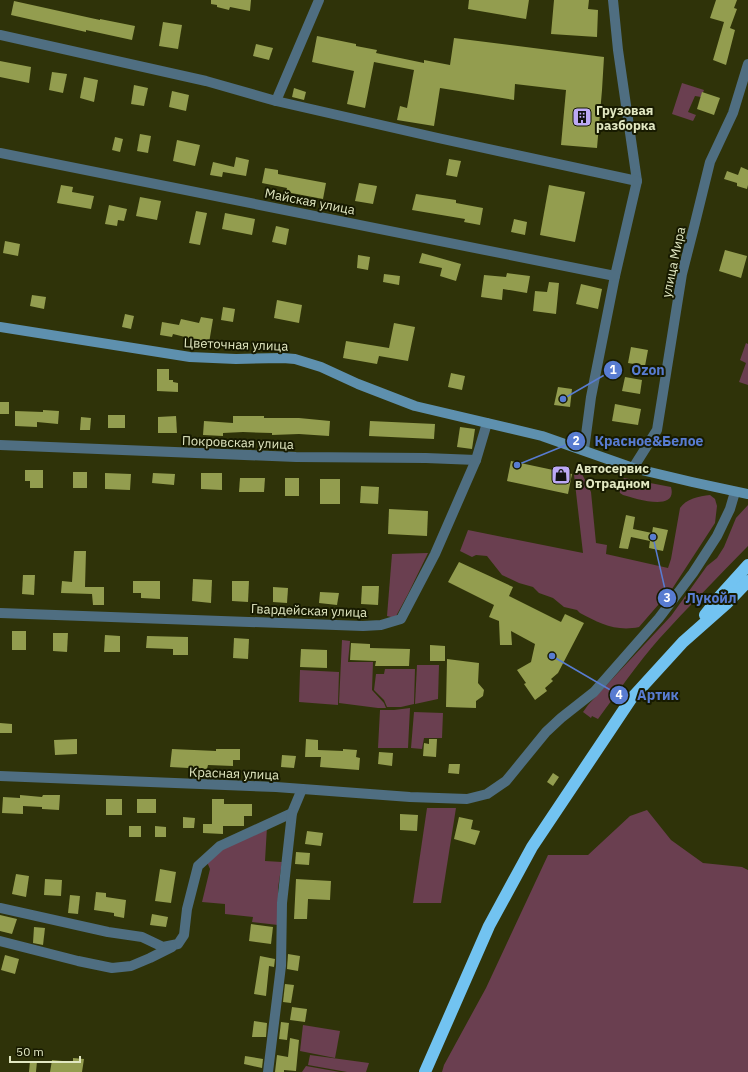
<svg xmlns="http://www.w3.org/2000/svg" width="748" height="1072" viewBox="0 0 748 1072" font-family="'IBM Plex Sans',sans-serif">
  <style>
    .green { fill: #6a3f50 }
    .building { fill: #939d4f }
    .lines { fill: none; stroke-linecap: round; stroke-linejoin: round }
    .street { stroke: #4f6e81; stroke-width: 10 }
    .secondary { stroke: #5e90ae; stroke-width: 10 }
    .highway { stroke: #72c3f1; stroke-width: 12 }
    .labels { text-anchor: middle; stroke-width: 4; stroke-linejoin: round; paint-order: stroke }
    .poi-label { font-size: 13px; font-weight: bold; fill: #e2e8c2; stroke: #171a00; text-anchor: start }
    .street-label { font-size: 13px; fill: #e2e8c2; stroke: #171a00 }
    .leader { fill: none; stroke: #587cd1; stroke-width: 1.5 }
    .callout-dot { fill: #587cd1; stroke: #171a00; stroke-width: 1.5 }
    .mark-label { font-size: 12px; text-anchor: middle; font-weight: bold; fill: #fff }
    .callout-label { font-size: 14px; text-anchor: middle; font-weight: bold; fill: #587cd1; stroke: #171a00; stroke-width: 4; stroke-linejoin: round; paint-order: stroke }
  </style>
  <rect width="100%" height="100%" fill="#2f3309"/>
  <!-- green -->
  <g class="green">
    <path d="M 682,83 L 704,90 L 701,97 L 695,96 L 688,112 L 696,115 L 693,121 L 672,114 Z"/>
    <path d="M 746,343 L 748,344 L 748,385 L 739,382 L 746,363 L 740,360 Z"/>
    <path d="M 578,466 L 591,492 L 596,543 L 607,545 L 606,554 L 668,568 L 671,559 L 680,508 C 686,499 699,496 710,495 L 715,499 L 717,506 L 715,523 L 672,589 L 639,627 C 616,632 599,623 580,613 L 577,610 L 564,607 L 553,598 L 539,593 L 533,587 L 519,583 L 502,575 L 487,556 L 476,555 L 472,557 L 460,551 L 468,530 L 583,553 L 574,475 L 575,467 Z"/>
    <path d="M 624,478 L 671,487 C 678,513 634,498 623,495 L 620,493 L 618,486 Z"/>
    <path d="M 748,505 L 748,546 C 718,577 688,607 659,639 C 637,664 618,692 598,719 L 592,716 L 591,718 L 583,712 L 588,705 L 671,616 L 707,566 L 717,558 L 724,547 L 736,518 Z"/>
    <path d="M 428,553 L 408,594 L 395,618 L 387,616 L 392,554 Z"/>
    <path d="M 342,640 L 350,641 L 348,662 L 373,662 L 372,690 L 384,703 L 386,708 L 378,708 L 339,703 Z"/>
    <path d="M 417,665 L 439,665 L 438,699 L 415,704 Z"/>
    <path d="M 385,669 L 415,669 L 414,704 L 401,707 L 387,707 L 384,700 L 374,690 L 376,674 L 384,674 Z"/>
    <path d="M 300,670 L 339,672 L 338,705 L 299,702 Z"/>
    <path d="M 410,708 L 408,748 L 378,748 L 380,710 L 394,710 Z"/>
    <path d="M 414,712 L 443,713 L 442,738 L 424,738 L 422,749 L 411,748 Z"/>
    <path d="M 427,808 L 456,808 L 441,903 L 413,903 Z"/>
    <path d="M 647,810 L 671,840 L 703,863 L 742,867 L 748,870 L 748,1072 L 442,1072 L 444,1065 L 486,988 L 548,855 L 588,855 L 630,816 Z"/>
    <path d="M 267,827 L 265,861 L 282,862 L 278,888 L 278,925 L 252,922 L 253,917 L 225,914 L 225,904 L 202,902 L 210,869 L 207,862 L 224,848 Z"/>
    <path d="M 303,1025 L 340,1031 L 335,1058 L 300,1051 Z"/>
    <path d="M 310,1055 L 369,1063 L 366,1072 L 347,1072 L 308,1065 Z"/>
    <path d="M 306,1066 L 340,1072 L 302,1072 Z"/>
  </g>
  <!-- building -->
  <g class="building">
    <path d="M 211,0 L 251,0 L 250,11 L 230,7 L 229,10 L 217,7 L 217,5 L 211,4 Z"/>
    <path d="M 469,0 L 529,0 L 526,19 L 468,9 Z"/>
    <path d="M 554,0 L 589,0 L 588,9 L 598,10 L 597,37 L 551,34 Z"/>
    <path d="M 716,0 L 737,0 L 734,8 L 737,9 L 730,28 L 735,30 L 726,65 L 713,60 L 724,22 L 710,18 Z"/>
    <path d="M 14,1 L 100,20 L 100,19 L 135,26 L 132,40 L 86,30 L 86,32 L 11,15 Z"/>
    <path d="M 163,22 L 182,25 L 178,49 L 159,46 Z"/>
    <path d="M 317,36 L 356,44 L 356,46 L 377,50 L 376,53 L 424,63 L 424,60 L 450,65 L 454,38 L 604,57 L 602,90 L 597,148 L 561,145 L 566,90 L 515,84 L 514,100 L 440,88 L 434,126 L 397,120 L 400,106 L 407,108 L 414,70 L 374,62 L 365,108 L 347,104 L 354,71 L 312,62 Z"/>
    <path d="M 256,44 L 273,48 L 269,60 L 253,56 Z"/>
    <path d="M 0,61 L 31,67 L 29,83 L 0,77 Z"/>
    <path d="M 52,72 L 67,74 L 63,93 L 49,90 Z"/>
    <path d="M 84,77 L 98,80 L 94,102 L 80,98 Z"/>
    <path d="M 134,85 L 148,88 L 144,106 L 131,104 Z"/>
    <path d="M 294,88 L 306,92 L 304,100 L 292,97 Z"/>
    <path d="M 172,91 L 189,95 L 186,111 L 169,107 Z"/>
    <path d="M 702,92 L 720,98 L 714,115 L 697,109 Z"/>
    <path d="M 140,134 L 151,136 L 148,153 L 137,151 Z"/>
    <path d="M 115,137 L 123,139 L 120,152 L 112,150 Z"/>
    <path d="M 177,140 L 200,145 L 195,166 L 173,161 Z"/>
    <path d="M 236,157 L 249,160 L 246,176 L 223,172 L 222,177 L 210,175 L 213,162 L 234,167 Z"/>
    <path d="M 449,159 L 461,161 L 457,177 L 446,175 Z"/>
    <path d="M 741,167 L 748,170 L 748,185 L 747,189 L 737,186 L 737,183 L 724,179 L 727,171 L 738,175 Z"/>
    <path d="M 265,168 L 278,170 L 278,174 L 326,183 L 323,199 L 286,192 L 287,188 L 262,183 Z"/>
    <path d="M 359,183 L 377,186 L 373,204 L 355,201 Z"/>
    <path d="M 61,185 L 73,187 L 72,192 L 94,196 L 91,209 L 57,203 Z"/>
    <path d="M 549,185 L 585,192 L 575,242 L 540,235 Z"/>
    <path d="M 416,194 L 456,200 L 456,203 L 483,208 L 480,225 L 464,222 L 465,219 L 412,210 Z"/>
    <path d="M 140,197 L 161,201 L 157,220 L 136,216 Z"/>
    <path d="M 109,205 L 127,209 L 124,221 L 118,220 L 117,226 L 105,224 Z"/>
    <path d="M 196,211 L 207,213 L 200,245 L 189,243 Z"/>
    <path d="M 225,213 L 255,219 L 252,235 L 222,229 Z"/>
    <path d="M 514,219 L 527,222 L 525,235 L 511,232 Z"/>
    <path d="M 276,226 L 289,229 L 286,245 L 272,242 Z"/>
    <path d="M 5,241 L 20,244 L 18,256 L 3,253 Z"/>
    <path d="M 725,250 L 747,256 L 741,278 L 719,271 Z"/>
    <path d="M 422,253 L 461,264 L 456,281 L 440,276 L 442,268 L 419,263 Z"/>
    <path d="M 358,255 L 370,257 L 368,270 L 357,268 Z"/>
    <path d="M 507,273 L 530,276 L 527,293 L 503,289 L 502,300 L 481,297 L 484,275 L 506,277 Z"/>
    <path d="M 384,274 L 400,276 L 399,285 L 383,282 Z"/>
    <path d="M 549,282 L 559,283 L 556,314 L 533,311 L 535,291 L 547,292 Z"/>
    <path d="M 581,284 L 602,289 L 598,309 L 576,304 Z"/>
    <path d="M 32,295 L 46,297 L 44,309 L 30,306 Z"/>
    <path d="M 277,300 L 302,305 L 299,323 L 274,318 Z"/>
    <path d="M 223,307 L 235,309 L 233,322 L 221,320 Z"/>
    <path d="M 125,314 L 134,316 L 131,329 L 122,327 Z"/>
    <path d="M 201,317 L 213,319 L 209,343 L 173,334 L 172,337 L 160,335 L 162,322 L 179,325 L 181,319 L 199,323 Z"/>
    <path d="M 394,323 L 415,327 L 408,361 L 379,356 L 377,364 L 343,358 L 346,341 L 389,348 Z"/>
    <path d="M 631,347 L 648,350 L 645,366 L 628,363 Z"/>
    <path d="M 157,369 L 169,369 L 169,380 L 173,380 L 173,382 L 178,383 L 178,392 L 157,391 Z"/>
    <path d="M 451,373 L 465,376 L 462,390 L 448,387 Z"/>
    <path d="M 625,377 L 642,380 L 640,394 L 622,391 Z"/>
    <path d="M 558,387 L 572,389 L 570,407 L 554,405 Z"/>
    <rect x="0" y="402" width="9" height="12"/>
    <path d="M 615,404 L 641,409 L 638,425 L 612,421 Z"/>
    <path d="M 43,410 L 59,411 L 58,424 L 37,422 L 37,427 L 15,426 L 15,411 L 43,412 Z"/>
    <rect x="108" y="415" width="17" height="13"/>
    <path d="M 176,416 L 177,433 L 158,433 L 158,417 Z"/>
    <path d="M 233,416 L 264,416 L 264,418 L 299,418 L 330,421 L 329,436 L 299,434 L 272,435 L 272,433 L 243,432 L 223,433 L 223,436 L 203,435 L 204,421 L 233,423 Z"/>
    <path d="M 81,417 L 91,418 L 90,430 L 80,430 Z"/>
    <path d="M 370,421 L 435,424 L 434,439 L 369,436 Z"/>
    <path d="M 460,427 L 475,429 L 472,449 L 457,447 Z"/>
    <path d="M 511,461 L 572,474 L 568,494 L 507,481 Z"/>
    <path d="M 25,470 L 43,470 L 43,488 L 30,488 L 30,481 L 25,481 Z"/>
    <rect x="73" y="472" width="14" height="16"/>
    <path d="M 105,473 L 131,474 L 130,490 L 105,489 Z"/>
    <path d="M 153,473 L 175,474 L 174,485 L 152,483 Z"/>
    <path d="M 201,473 L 222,473 L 222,490 L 201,489 Z"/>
    <path d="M 240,478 L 265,478 L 264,492 L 239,492 Z"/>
    <rect x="285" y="478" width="14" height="18"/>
    <rect x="320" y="479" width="20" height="25"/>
    <path d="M 361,486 L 379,487 L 378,504 L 360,503 Z"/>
    <path d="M 389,509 L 428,511 L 427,536 L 388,534 Z"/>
    <path d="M 626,515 L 635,517 L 633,529 L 652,533 L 653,527 L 668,530 L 663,551 L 649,548 L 650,541 L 631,537 L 628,549 L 619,548 Z"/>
    <path d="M 74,551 L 86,551 L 85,587 L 104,587 L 104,605 L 93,605 L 92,594 L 61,593 L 62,581 L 72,582 Z"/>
    <path d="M 459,562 L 513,587 L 509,596 L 561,622 L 565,614 L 584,623 L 558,673 L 551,679 L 553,681 L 545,688 L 547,691 L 535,700 L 524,684 L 526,683 L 517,670 L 531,662 L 535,644 L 511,631 L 512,645 L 500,645 L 499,621 L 489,617 L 494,605 L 448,582 Z"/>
    <path d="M 23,575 L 35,575 L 34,595 L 22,594 Z"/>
    <path d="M 193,579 L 212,580 L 211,603 L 192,601 Z"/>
    <path d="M 133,581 L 160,581 L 160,599 L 141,598 L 141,593 L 133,593 Z"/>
    <path d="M 232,581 L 249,581 L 248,602 L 232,601 Z"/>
    <path d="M 362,586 L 379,586 L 378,605 L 361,604 Z"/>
    <path d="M 273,587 L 288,588 L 287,603 L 273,602 Z"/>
    <path d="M 320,592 L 339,593 L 337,605 L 319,603 Z"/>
    <rect x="12" y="631" width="14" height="19"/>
    <path d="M 53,633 L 68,633 L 67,652 L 53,651 Z"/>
    <path d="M 105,635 L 120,636 L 120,652 L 104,652 Z"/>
    <path d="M 147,636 L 188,637 L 188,655 L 173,655 L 173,649 L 146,648 Z"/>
    <path d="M 234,638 L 249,639 L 248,659 L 233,658 Z"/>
    <path d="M 351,643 L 370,644 L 370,648 L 410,649 L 409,666 L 375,666 L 376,661 L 350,660 Z"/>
    <path d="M 430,645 L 445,646 L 445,661 L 430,661 Z"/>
    <path d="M 301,649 L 327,650 L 327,668 L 300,667 Z"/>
    <path d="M 447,659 L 479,663 L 478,683 L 484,690 L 483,696 L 476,701 L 476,708 L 446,707 Z"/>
    <path d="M 0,723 L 12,724 L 12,733 L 0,733 Z"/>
    <path d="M 77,739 L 77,754 L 55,755 L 54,740 Z"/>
    <path d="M 306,739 L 318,740 L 318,750 L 343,751 L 343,749 L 357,750 L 356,757 L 360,758 L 359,770 L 320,767 L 321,757 L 305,757 Z"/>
    <path d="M 429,739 L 437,739 L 436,757 L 423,756 L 424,743 L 429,744 Z"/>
    <path d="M 172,749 L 216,751 L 216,749 L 240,749 L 240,760 L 233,760 L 233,766 L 208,765 L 207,769 L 170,767 Z"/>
    <path d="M 379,752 L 393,753 L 392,766 L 378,764 Z"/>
    <path d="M 282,755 L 296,756 L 294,768 L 281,767 Z"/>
    <path d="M 449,764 L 460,764 L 459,774 L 448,773 Z"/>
    <path d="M 553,773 L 559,777 L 553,786 L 547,782 Z"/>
    <path d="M 20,795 L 42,797 L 43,795 L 60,795 L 59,810 L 42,809 L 42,807 L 23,806 L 23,814 L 2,813 L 3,797 L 20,798 Z"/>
    <rect x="106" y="799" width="16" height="16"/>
    <rect x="137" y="799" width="19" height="14"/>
    <path d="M 212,799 L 224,799 L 224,804 L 252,804 L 252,816 L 244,816 L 244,826 L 223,826 L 223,834 L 203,833 L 203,824 L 212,824 Z"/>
    <path d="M 400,814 L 418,815 L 417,831 L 400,830 Z"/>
    <path d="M 183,817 L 195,818 L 194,828 L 183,828 Z"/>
    <path d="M 459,817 L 473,820 L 471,829 L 480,831 L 475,845 L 454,839 Z"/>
    <rect x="129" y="826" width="12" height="11"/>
    <path d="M 155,826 L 166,827 L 166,837 L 155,837 Z"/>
    <path d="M 307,831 L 323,833 L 321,846 L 305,844 Z"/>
    <path d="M 296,852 L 310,853 L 309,865 L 295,864 Z"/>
    <path d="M 160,869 L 176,872 L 171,903 L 155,901 Z"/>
    <path d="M 16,874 L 29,876 L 26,897 L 12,894 Z"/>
    <path d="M 45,879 L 62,880 L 61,896 L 44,895 Z"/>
    <path d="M 296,879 L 331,881 L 330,900 L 308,899 L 307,919 L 294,919 Z"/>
    <path d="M 96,892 L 106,893 L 106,897 L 126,900 L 124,918 L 114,916 L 114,913 L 94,910 Z"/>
    <path d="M 70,895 L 80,896 L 78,914 L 68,913 Z"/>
    <path d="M 152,914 L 168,917 L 166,927 L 150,925 Z"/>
    <path d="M 0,915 L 17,919 L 12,934 L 0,931 Z"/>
    <path d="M 251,924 L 273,927 L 271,944 L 249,941 Z"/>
    <path d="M 34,927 L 45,928 L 43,945 L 33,943 Z"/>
    <path d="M 288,954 L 300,956 L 298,971 L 287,969 Z"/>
    <path d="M 5,955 L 19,959 L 15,974 L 1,970 Z"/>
    <path d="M 260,956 L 275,959 L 274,967 L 269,966 L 266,996 L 254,994 Z"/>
    <path d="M 285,984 L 294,985 L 291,1003 L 283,1002 Z"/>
    <path d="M 292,1007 L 307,1009 L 305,1022 L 290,1020 Z"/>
    <path d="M 254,1021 L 267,1023 L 266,1037 L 252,1037 Z"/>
    <path d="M 281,1022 L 289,1023 L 287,1040 L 279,1039 Z"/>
    <path d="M 290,1038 L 299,1040 L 296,1071 L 284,1070 L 284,1072 L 275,1072 L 277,1055 L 288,1057 Z"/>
    <path d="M 245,1056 L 263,1059 L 262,1068 L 244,1064 Z"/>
    <path d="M 73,1058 L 84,1059 L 82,1072 L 50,1072 L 52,1060 L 73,1062 Z"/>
    <path d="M 30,1061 L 37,1061 L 36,1072 L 29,1072 Z"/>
  </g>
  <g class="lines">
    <!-- street -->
    <g class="street">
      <path d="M 613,0 L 618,50 L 637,181"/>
      <path d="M 0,35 L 206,81 L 276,101 L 438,138 L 637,181 L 615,276 L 591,397 L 584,450"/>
      <path d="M 276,101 L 319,0"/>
      <path d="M 0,153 L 615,276"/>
      <path d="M 0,445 L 296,457 L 426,458 L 476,460"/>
      <path d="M 633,468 L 657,430 L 682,274 L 695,223 L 710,162 L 733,113 L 748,64"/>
      <path d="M 0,613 L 363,626 L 381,625 L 401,619 L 435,554 L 476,460 L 487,423"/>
      <path d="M 0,776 L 276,787 L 410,797 L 467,799 L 487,794 L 506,781 L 546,732 L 561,718 L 594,692 L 659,618 L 693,573 L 717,536 L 730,509 L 735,492"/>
      <path d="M 0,908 L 108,932 L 142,937 L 163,947 L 178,944 L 184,935 L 187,909 L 198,866 L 220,846 L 292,813 L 302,789"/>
      <path d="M 0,941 L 78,961 L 112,968 L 131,966 L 150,958 L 172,947"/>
      <path d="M 268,1072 L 281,966 L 282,903 L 292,813"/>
    </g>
    <!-- secondary -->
    <path class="secondary" d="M 0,327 L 190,357 L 236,359 L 283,358 L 295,359 L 321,367 L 358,384 L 415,406 L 542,436 L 633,468 L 692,482 L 748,494"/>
    <!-- highway -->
    <g class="highway">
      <path d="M 705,615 L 720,596 L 748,565"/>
      <path d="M 425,1072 L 489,926 L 532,847 L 631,699 L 683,642 L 726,604 L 748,581"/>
    </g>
  </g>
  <!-- icons -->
  <defs>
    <symbol id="building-square" viewBox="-11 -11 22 22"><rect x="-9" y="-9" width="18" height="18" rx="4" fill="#bca9f5" stroke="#171a00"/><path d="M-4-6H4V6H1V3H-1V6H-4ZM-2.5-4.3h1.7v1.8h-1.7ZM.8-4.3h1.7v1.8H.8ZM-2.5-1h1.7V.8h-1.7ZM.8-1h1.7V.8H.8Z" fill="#111"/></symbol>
    <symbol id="shop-square" viewBox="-11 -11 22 22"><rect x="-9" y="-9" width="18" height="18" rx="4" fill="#bca9f5" stroke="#171a00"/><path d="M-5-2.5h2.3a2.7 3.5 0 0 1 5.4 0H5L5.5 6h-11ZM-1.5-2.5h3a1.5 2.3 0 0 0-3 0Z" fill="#111"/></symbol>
  </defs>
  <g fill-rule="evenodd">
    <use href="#building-square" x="571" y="106" width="22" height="22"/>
    <use href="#shop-square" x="550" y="464" width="22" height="22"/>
  </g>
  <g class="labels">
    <!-- poi labels -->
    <g class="poi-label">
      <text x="596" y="115">Грузовая<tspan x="596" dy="15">разборка</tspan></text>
      <text x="575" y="473">Автосервис<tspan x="575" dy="15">в Отрадном</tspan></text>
    </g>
    <!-- street labels -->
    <g class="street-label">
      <text transform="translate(310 201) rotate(11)" y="5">Майская улица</text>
      <text transform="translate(673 262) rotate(-78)" y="5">улица Мира</text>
      <text transform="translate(236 344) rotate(2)" y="5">Цветочная улица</text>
      <text transform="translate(238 442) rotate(2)" y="5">Покровская улица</text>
      <text transform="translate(309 610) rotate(2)" y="5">Гвардейская улица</text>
      <text transform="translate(234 773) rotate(2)" y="5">Красная улица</text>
    </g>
  </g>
  <!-- callouts -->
  <path class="leader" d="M563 399L613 370M517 465L576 441M653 537L667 598M552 656L619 695"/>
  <g class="callout-dot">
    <circle cx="563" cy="399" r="4"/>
    <circle cx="517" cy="465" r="4"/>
    <circle cx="653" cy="537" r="4"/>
    <circle cx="552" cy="656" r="4"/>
    <circle cx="613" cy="370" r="10"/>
    <circle cx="576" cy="441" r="10"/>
    <circle cx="667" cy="598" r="10"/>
    <circle cx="619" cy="695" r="10"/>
  </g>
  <g class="mark-label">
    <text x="613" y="374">1</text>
    <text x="576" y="445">2</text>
    <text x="667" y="602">3</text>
    <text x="619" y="699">4</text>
  </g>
  <g class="callout-label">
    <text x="648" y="375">Ozon</text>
    <text x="649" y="446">Красное&amp;Белое</text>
    <text x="711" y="603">Лукойл</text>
    <text x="658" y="700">Артик</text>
  </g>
  <!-- scale -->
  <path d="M10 1056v6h70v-6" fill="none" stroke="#e2e8c2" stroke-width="2"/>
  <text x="16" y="1056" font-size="12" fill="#e2e8c2" stroke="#171a00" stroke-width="3" paint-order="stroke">50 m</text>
</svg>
